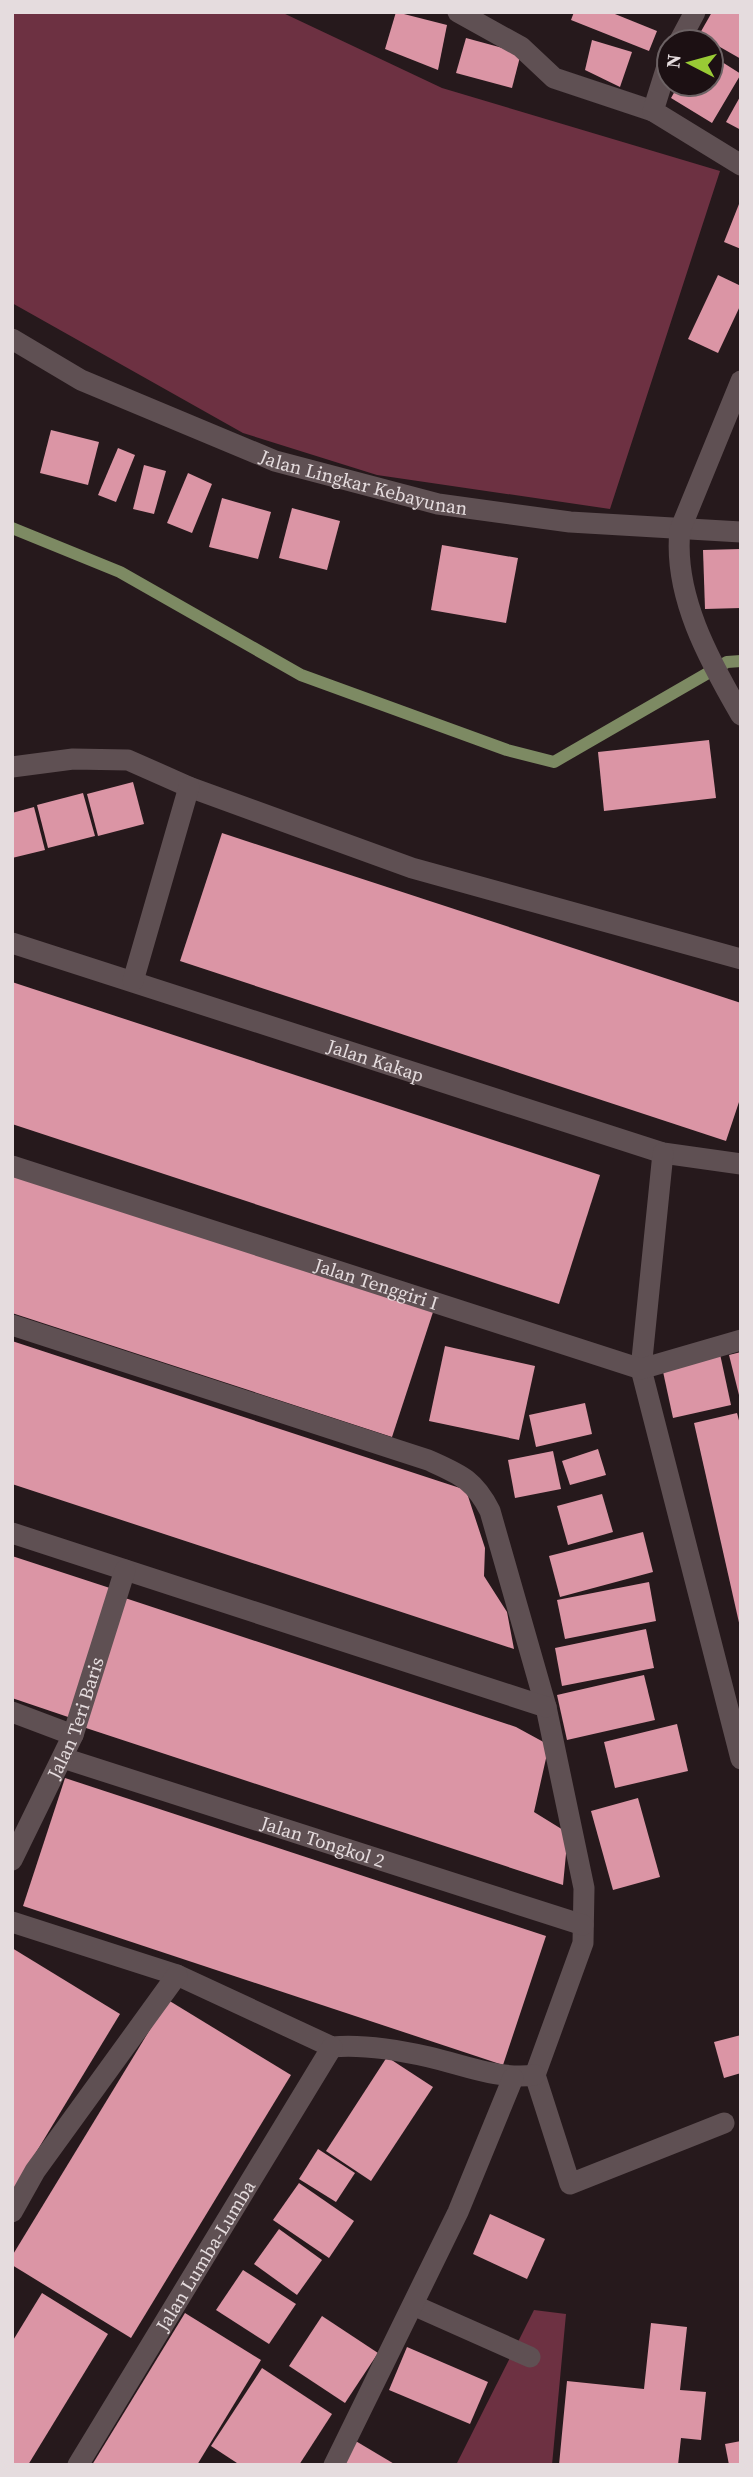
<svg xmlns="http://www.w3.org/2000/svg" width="753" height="2477" viewBox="0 0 753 2477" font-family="'Source Serif 4',serif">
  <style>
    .forest { fill: #6d3142 }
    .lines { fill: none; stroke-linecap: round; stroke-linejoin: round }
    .stream { stroke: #7d8a63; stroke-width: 12 }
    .building { fill: #db95a5 }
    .street { stroke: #5f5053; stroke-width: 21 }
    .labels { text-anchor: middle; stroke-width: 7; stroke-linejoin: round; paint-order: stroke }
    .street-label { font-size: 19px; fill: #e5dcde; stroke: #1c1013 }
  </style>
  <rect width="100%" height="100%" fill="#26191c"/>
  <!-- forest -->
  <g class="forest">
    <path d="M 12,12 L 281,12 L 442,88 L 720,171 L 610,509 L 377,475 L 243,433 L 12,303 Z"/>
    <path d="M 534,2310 L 566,2314 L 552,2465 L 456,2465 Z"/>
  </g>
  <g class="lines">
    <!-- stream -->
    <path class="stream" d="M 12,528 L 120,572 L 301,675 L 507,750 L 554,762 L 727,662 L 741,661"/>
  </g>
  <!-- building -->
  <g class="building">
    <path d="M 396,12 L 447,25 L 438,70 L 385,49 Z"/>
    <path d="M 574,12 L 610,12 L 657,31 L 649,51 L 571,20 Z"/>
    <path d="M 712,12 L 741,12 L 741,59 L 699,35 Z"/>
    <path d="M 466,38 L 521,53 L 512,88 L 456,73 Z"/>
    <path d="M 592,40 L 632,52 L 620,87 L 585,70 Z"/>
    <path d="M 711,55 L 741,74 L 712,123 L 671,98 L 679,84 L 711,84 Z"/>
    <path d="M 741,95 L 741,130 L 726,122 Z"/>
    <path d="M 741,199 L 741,249 L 724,242 Z"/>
    <path d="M 718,275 L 741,286 L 741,304 L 718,353 L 688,339 Z"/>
    <path d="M 51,430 L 99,442 L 88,485 L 40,473 Z"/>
    <path d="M 118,448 L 135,455 L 116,502 L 98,495 Z"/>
    <path d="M 144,465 L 166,471 L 154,514 L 133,509 Z"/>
    <path d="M 188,473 L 212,484 L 192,533 L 167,523 Z"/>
    <path d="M 222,498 L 271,512 L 258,559 L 209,547 Z"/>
    <path d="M 292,508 L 340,521 L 327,570 L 279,558 Z"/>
    <path d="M 442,545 L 518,558 L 506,623 L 431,610 Z"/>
    <path d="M 741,549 L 741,608 L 705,609 L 703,550 Z"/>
    <path d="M 709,740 L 716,798 L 604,811 L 598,752 Z"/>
    <path d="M 133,782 L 144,824 L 98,836 L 87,794 Z"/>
    <path d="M 83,793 L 95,836 L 48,848 L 37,805 Z"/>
    <path d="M 34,807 L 45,850 L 12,858 L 12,813 Z"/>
    <path d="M 222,833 L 741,1003 L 741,1096 L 726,1141 L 180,961 Z"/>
    <path d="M 12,982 L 600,1175 L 559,1304 L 12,1124 Z"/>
    <path d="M 12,1171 L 434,1309 L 392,1437 L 12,1313 Z"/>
    <path d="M 12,1341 L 466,1490 L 485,1548 L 484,1576 L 507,1612 L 514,1649 L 12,1484 Z"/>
    <path d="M 445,1346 L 535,1366 L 519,1440 L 429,1421 Z"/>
    <path d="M 741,1352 L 741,1399 L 740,1399 L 729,1355 Z"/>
    <path d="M 720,1354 L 731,1405 L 673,1418 L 662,1367 Z"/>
    <path d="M 585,1403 L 592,1434 L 536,1447 L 529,1415 Z"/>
    <path d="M 737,1413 L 741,1428 L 740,1627 L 694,1423 Z"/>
    <path d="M 598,1449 L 606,1475 L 570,1485 L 562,1461 Z"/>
    <path d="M 553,1451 L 561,1489 L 515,1498 L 508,1460 Z"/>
    <path d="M 602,1494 L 613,1532 L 568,1545 L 557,1506 Z"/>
    <path d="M 643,1532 L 653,1572 L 560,1597 L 549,1556 Z"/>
    <path d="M 12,1556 L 116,1590 L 74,1719 L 12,1698 Z"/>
    <path d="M 649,1582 L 656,1621 L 565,1639 L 557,1600 Z"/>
    <path d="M 125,1598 L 516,1727 L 549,1745 L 534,1812 L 568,1833 L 563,1885 L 83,1727 Z"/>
    <path d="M 646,1629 L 654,1668 L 562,1686 L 555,1648 Z"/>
    <path d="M 644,1675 L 655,1720 L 567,1740 L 557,1695 Z"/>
    <path d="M 677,1724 L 688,1771 L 615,1788 L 604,1742 Z"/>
    <path d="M 65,1778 L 546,1936 L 503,2065 L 23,1906 Z"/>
    <path d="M 638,1798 L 660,1877 L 613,1890 L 591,1811 Z"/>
    <path d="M 12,1948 L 120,2014 L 12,2192 Z"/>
    <path d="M 168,2000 L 291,2075 L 131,2338 L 12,2265 L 12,2256 Z"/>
    <path d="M 741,2035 L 741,2073 L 724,2078 L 714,2042 Z"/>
    <path d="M 387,2057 L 433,2087 L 371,2181 L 326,2151 Z"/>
    <path d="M 318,2149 L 355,2173 L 336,2202 L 299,2179 Z"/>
    <path d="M 299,2183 L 354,2221 L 329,2258 L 273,2220 Z"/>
    <path d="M 490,2214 L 545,2239 L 527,2279 L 473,2254 Z"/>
    <path d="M 279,2229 L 322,2260 L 297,2295 L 254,2264 Z"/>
    <path d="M 243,2270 L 296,2304 L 269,2344 L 216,2310 Z"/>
    <path d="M 42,2293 L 108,2334 L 28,2465 L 12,2465 L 12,2342 Z"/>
    <path d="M 185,2313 L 261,2360 L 197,2465 L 92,2465 Z"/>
    <path d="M 322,2316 L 378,2353 L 345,2403 L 289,2366 Z"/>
    <path d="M 651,2323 L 687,2327 L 680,2390 L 706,2392 L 701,2440 L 681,2438 L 678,2465 L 559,2465 L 567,2381 L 644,2389 Z"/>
    <path d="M 407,2347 L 488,2382 L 470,2424 L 389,2390 Z"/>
    <path d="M 262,2368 L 332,2414 L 299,2465 L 240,2465 L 211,2446 Z"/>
    <path d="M 354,2440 L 396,2465 L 339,2465 Z"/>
    <path d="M 741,2441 L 741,2465 L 729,2465 L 725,2444 Z"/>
  </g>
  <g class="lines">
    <!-- street -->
    <g class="street">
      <path d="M 458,12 L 521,47 L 554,78 L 653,111"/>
      <path d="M 679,42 L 695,12"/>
      <path d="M 669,60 L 653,111 L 741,165"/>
      <path id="s1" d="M 12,339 L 81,380 L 275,461 L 438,504 L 570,522 L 741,532"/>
      <path d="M 741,381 L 680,530 C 673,595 709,660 741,715"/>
      <path d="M 12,767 L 73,759 L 128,760 L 189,787 L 412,868 L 741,959"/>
      <path id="s2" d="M 12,943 L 663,1153 L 741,1164"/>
      <path d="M 133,981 L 189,787"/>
      <path d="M 663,1153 L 641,1369 L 741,1759"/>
      <path id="s3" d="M 12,1166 L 641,1369 L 741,1340"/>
      <path d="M 12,1325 L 428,1460 C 459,1474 474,1479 490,1511 L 546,1707 L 584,1888 L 583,1943 L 535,2075 L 570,2184 L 724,2123"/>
      <path d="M 12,1533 L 546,1707"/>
      <path d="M 12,1712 L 73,1735"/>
      <path id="s4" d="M 63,1758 L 583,1925"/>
      <path id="s5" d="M 12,1860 L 73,1735 L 125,1570"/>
      <path d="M 12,1922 L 177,1975 L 332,2047 C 364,2044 398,2050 429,2057 C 464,2065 498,2080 535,2075"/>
      <path d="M 12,2212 L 35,2171 L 177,1975"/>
      <path d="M 413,2305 L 530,2357"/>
      <path id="s6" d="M 78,2465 L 332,2047"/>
      <path d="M 334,2465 L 458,2212 L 513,2078"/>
    </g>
  </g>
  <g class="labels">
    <!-- street labels -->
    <g class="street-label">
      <text dy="7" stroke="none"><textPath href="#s1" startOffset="382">Jalan Lingkar Kebayunan</textPath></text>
      <text dy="7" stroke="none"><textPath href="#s2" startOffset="382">Jalan Kakap</textPath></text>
      <text dy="7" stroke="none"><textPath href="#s3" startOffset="383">Jalan Tenggiri I</textPath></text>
      <text dy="7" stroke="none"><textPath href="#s5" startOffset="156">Jalan Teri Baris</textPath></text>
      <text dy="7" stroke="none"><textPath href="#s4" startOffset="273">Jalan Tongkol 2</textPath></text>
      <text dy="7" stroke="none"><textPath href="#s6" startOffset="245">Jalan Lumba-Lumba</textPath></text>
    </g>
  </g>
  <!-- border -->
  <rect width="753" height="2477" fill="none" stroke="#e5dcde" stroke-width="28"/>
  <!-- north arrow -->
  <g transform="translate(690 63) rotate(276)"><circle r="33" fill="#1c1013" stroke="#6c6264" stroke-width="2"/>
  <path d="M0-5L12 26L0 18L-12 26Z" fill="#99cb35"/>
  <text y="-10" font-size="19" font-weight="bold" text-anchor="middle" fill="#e5dcde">N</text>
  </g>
</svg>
